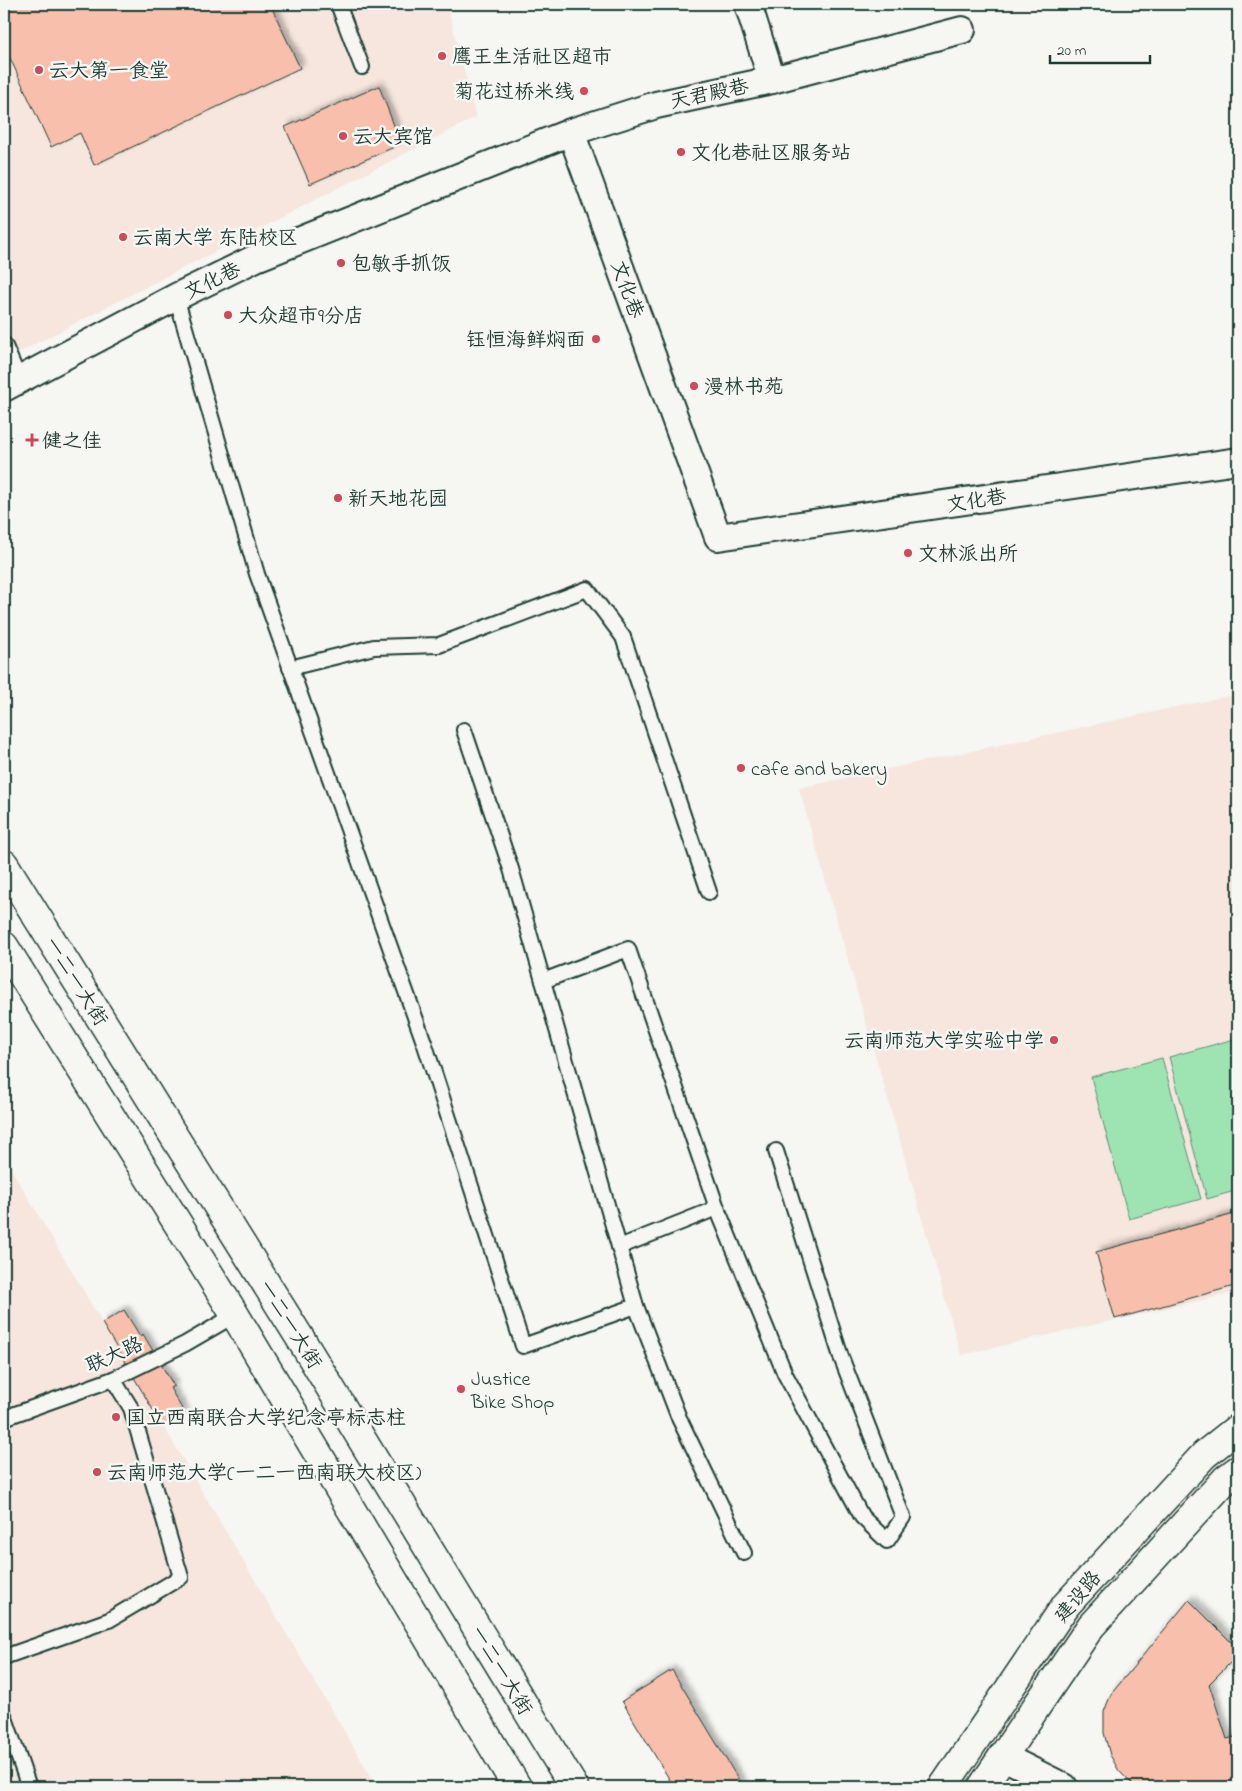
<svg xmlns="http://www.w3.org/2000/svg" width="1242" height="1791" viewBox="0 0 1242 1791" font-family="'Indie Flower','LXGW WenKai TC',sans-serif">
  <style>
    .built { fill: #f6e6dd }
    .green { fill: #9de4b2; stroke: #5e9073 }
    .building { fill: #f7bfac; stroke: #1f3d34; filter: url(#shadow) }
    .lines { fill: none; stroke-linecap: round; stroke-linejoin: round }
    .service-casing { stroke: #1f3d34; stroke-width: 18 }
    .minor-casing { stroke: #1f3d34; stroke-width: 30 }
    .tertiary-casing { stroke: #1f3d34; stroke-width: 31 }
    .primary-casing { stroke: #1f3d34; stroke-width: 31 }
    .service { stroke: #f6f6f2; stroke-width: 14 }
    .minor { stroke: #f6f6f2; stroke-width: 26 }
    .tertiary { stroke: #f6f6f2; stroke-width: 28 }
    .primary { stroke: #f6f6f2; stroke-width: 28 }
    .poi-dot { fill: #d1495b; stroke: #f6f6f2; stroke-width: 2 }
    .labels { text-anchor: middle; stroke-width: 5; stroke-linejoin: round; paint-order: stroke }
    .poi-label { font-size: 20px; fill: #1f3d34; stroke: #f6f6f2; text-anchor: start }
    .street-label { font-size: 20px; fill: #1f3d34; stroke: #f6f6f2 }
  </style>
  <defs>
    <filter id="shadow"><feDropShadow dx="4.5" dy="-4.5" stdDeviation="2.5" flood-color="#0004"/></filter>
  </defs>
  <rect width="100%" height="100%" fill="#f6f6f2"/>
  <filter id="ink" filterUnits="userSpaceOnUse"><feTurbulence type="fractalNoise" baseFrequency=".02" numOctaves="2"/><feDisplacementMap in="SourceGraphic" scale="10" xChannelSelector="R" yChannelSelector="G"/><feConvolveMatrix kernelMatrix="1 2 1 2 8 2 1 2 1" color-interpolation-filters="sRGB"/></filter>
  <g filter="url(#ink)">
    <!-- built -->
    <g class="built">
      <path d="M 4,4 L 447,4 L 476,117 L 4,360 Z"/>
      <path d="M 1238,694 L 1238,1292 L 961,1355 L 799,788 Z"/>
      <path d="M 4,1157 L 377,1787 L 4,1787 Z"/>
    </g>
    <!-- green -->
    <g class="green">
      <path d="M 1238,1038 L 1238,1190 L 1207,1199 L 1169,1057 Z"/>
      <path d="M 1162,1058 L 1201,1199 L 1129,1219 L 1091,1077 Z"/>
    </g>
    <!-- building -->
    <g class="building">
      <path d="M 9,4 L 270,4 L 300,68 L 94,165 L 80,133 L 51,147 L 4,45 L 4,7 Z"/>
      <path d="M 379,86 L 401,144 L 310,184 L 285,127 Z"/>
      <path d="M 1238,1213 L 1238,1285 L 1115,1319 L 1096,1252 Z"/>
      <path d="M 124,1310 L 140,1336 L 143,1334 L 174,1386 L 170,1388 L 185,1414 L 163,1427 L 102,1323 Z"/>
      <path d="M 1189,1600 L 1238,1649 L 1238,1655 L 1209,1684 L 1227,1739 L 1238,1736 L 1238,1786 L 1135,1787 L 1119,1771 L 1110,1755 L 1104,1733 L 1104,1712 L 1111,1694 Z"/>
      <path d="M 672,1670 L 743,1787 L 674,1787 L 622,1701 Z"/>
    </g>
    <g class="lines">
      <defs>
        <g id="service">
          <path d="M 338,4 L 362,67"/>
          <path d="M 176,297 L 257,574 L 425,1045 L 523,1346 L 636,1306"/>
          <path d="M 4,344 L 19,379"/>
          <path d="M 290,668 L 374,647 L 439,645 L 587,589 L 623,637 L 709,892"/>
          <path d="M 464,730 L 511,869 L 636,1306 L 679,1418 L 744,1553"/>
          <path d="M 543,981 L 628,949 L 717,1208 L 785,1374 L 862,1517 L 887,1541 L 903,1517 L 841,1357 L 776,1151"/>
          <path d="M 619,1247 L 717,1208"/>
          <path d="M 4,1418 L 113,1379 L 185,1344 L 235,1315"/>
          <path d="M 4,1657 L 109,1620 L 181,1577 L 131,1408 L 113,1379"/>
          <path d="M 4,1715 L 29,1787"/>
        </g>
        <g id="minor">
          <path d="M 748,4 L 772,80"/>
          <path d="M 571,132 L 656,105 L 772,80 L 962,30"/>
          <path d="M 4,388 L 176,297 L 256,258 L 571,132 L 718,537 L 1238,461"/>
          <path d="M 1002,1756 L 1064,1787"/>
        </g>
        <g id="tertiary">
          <path d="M 943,1787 L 1066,1605 L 1204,1455 L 1238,1428"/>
          <path d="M 982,1787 L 1091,1626 L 1226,1479 L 1238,1470"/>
        </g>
        <g id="primary">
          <path d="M 4,864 L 300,1338 L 574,1787"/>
          <path d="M 4,946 L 235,1315 L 517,1787"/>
        </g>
      </defs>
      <!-- service casing -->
      <use href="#service" class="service-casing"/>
      <!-- minor casing -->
      <use href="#minor" class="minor-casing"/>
      <!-- tertiary casing -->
      <use href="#tertiary" class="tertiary-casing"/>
      <!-- primary casing -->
      <use href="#primary" class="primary-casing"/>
      <!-- service -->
      <use href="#service" class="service"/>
      <!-- minor -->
      <use href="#minor" class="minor"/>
      <!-- tertiary -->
      <use href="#tertiary" class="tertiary"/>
      <!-- primary -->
      <use href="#primary" class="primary"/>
    </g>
  </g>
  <!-- markers -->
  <g class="poi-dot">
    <circle cx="442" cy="56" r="5"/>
    <circle cx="39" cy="70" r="5"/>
    <circle cx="584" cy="91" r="5"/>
    <circle cx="343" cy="136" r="5"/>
    <circle cx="681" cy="152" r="5"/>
    <circle cx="123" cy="237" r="5"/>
    <circle cx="341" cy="263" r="5"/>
    <circle cx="228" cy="315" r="5"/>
    <circle cx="596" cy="339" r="5"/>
    <circle cx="694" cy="386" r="5"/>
    <path d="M29.5 432.5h5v5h5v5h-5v5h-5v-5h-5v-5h5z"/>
    <circle cx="338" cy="498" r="5"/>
    <circle cx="908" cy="553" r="5"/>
    <circle cx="741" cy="768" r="5"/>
    <circle cx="1054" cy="1040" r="5"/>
    <circle cx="461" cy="1389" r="5"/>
    <circle cx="116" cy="1417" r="5"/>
    <circle cx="97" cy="1472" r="5"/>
  </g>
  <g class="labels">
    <!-- poi labels -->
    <g class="poi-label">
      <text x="452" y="63">鹰王生活社区超市</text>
      <text x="49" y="77">云大第一食堂</text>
      <text x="574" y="98" text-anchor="end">菊花过桥米线</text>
      <text x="353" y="143">云大宾馆</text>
      <text x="691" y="159">文化巷社区服务站</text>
      <text x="133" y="244">云南大学 东陆校区</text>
      <text x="351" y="270">包敏手抓饭</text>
      <text x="238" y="322">大众超市9分店</text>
      <text x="586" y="346" text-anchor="end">钰恒海鲜焖面</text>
      <text x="704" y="393">漫林书苑</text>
      <text x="42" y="447">健之佳</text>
      <text x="348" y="505">新天地花园</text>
      <text x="918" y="560">文林派出所</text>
      <text x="751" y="775">cafe and bakery</text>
      <text x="1044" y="1047" text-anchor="end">云南师范大学实验中学</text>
      <text x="471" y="1385">Justice<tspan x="471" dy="23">Bike Shop</tspan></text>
      <text x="126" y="1424">国立西南联合大学纪念亭标志柱</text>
      <text x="107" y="1479">云南师范大学(一二一西南联大校区)</text>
    </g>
    <!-- street labels -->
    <g class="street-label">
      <text transform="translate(709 93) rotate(-12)" y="7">天君殿巷</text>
      <text transform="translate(212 280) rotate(-26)" y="7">文化巷</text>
      <text transform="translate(628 289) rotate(70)" y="7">文化巷</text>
      <text transform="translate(976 500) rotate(-9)" y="7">文化巷</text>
      <text transform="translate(77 981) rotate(58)" y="7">一二一大街</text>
      <text transform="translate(291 1324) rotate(58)" y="7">一二一大街</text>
      <text transform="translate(114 1354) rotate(-24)" y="7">联大路</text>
      <text transform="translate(1077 1596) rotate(-50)" y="7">建设路</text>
      <text transform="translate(502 1670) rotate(59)" y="7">一二一大街</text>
    </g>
  </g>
  <!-- margin -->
  <rect width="1242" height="1791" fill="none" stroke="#f6f6f2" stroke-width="20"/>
  <rect x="10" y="10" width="1222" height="1771" fill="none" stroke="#1f3d34" stroke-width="2" filter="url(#ink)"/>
  <!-- scale -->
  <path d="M1050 55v8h100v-8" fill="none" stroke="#1f3d34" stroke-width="2.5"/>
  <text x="1057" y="55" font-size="15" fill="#1f3d34" stroke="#f6f6f2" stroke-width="4" paint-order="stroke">20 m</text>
</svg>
